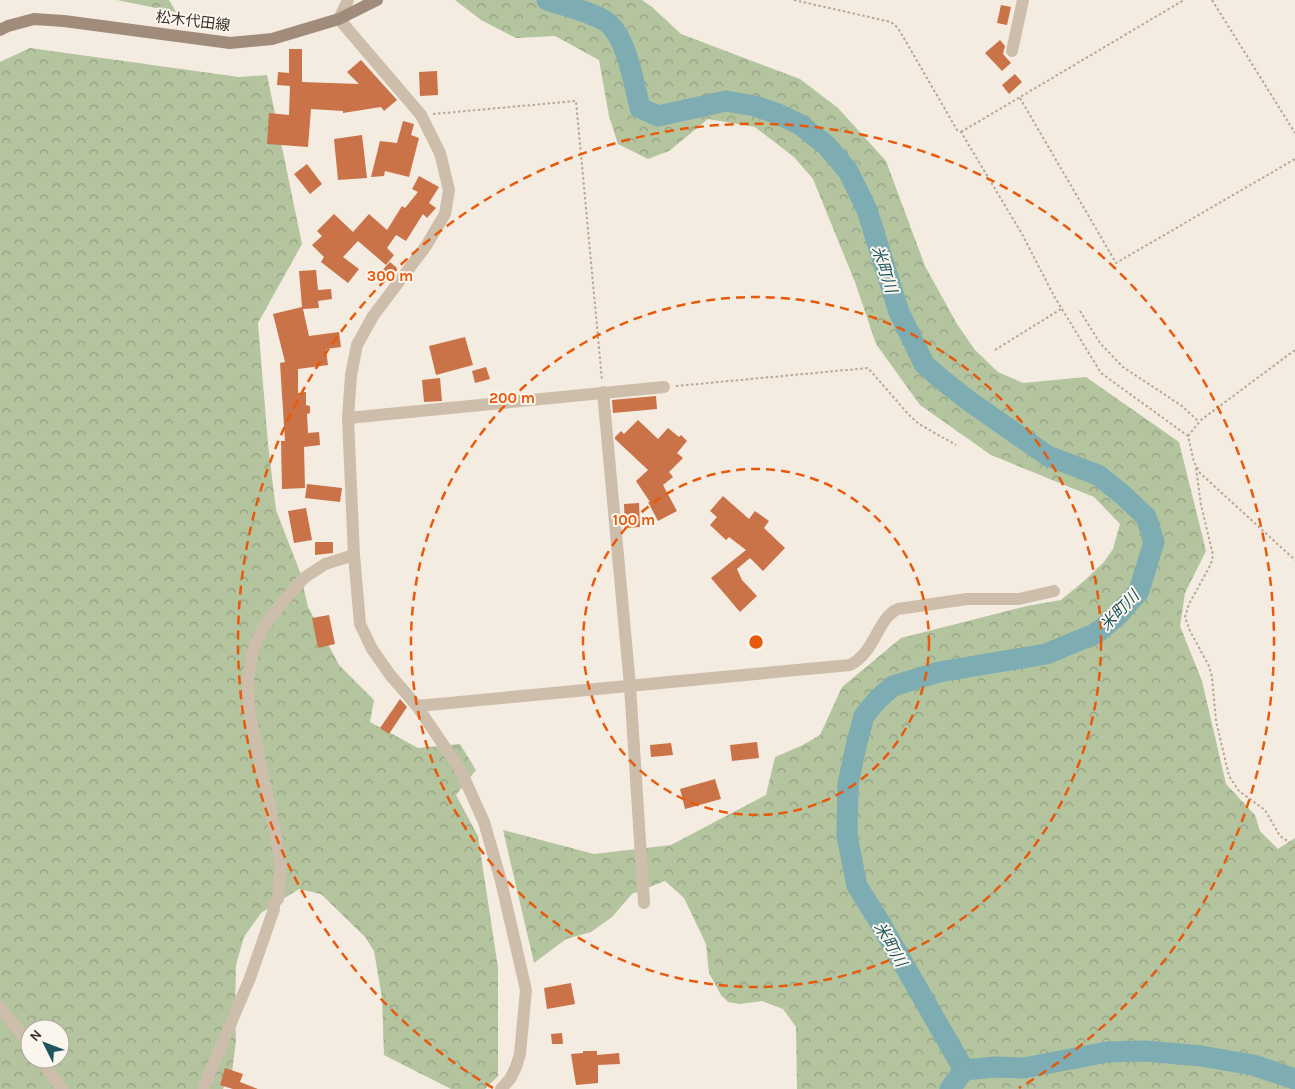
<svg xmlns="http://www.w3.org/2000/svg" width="1295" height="1089" viewBox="0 0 1295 1089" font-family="Karla,'Noto Sans JP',sans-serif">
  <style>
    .forest { fill: url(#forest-crowns); fill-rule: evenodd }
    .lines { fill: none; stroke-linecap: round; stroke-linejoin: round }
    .river { stroke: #7dacb2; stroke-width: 21 }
    .building { fill: #ca7248 }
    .path { stroke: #b9a795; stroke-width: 2; stroke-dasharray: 2.5 2.5; stroke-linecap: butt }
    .minor { stroke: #cdbdab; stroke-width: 12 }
    .tertiary { stroke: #cdbdab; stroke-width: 12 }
    .secondary { stroke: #a18c7c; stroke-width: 12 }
    .ring { fill: none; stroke: #e8590c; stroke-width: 2.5; stroke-dasharray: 9 6 }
    .labels { text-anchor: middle; stroke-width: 4; stroke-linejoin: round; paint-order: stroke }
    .street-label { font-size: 15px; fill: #3a312a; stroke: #fbf6ed }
    .water-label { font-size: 16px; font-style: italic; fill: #1e555e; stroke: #fbf6ed }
    .centre { fill: #e8590c; stroke: #fbf6ed; stroke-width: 2.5 }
    .ring-label { font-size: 15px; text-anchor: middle; font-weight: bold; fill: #e8590c; stroke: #fbf6ed; stroke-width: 4; stroke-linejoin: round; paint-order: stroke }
  </style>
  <defs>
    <pattern id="forest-crowns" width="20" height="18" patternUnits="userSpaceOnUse" patternTransform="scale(1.25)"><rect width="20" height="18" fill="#b4c49f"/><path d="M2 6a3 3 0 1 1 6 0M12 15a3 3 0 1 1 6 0" fill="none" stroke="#93a082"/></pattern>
  </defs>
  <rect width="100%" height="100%" fill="#f4ece0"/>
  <!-- forest -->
  <g class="forest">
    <path d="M 117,0 L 169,0 L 176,12 Z"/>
    <path d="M 455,0 L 642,0 L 652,7 L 681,34 L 800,79 L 838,108 L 886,161 L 925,266 L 957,324 L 975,350 L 998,372 L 1023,383 L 1086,377 L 1179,442 L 1206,551 L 1185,593 L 1180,626 L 1202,681 L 1226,784 L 1255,815 L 1260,831 L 1278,849 L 1295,838 L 1295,1089 L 797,1089 L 796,1027 L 783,1009 L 762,1001 L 740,1004 L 728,1002 L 721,995 L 709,973 L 706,944 L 684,898 L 665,881 L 632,894 L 612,917 L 591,932 L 566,939 L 534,963 L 503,830 L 594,854 L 671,845 L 766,795 L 775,757 L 801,746 L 820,735 L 842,687 L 901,638 L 1027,606 L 1061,600 L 1084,581 L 1104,562 L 1113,549 L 1120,524 L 1094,497 L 991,455 L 920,405 L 876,344 L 855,282 L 813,179 L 794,157 L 755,127 L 708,119 L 669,151 L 648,159 L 618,144 L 609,116 L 599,60 L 555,36 L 516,38 L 481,20 Z"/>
    <path d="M 30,48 L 239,77 L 267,75 L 302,244 L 258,323 L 268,444 L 276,510 L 300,572 L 308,607 L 339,665 L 374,700 L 370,722 L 418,748 L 460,744 L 476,770 L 456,795 L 478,836 L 498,968 L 498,1076 L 485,1089 L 451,1089 L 384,1055 L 382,998 L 374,951 L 365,937 L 321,894 L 299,889 L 261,913 L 244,937 L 236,965 L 235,1019 L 236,1040 L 232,1073 L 223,1089 L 0,1089 L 0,62 ZM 30,1029 L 60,1029 L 60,1059 L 30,1059 Z"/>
  </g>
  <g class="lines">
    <!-- river -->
    <g class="river">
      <path d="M 547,0 C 565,6 593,12 608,23 C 627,39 634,84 640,108 L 658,116 L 726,101 L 755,106 L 778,114 L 799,124 L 826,145 L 848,171 L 867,210 L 899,312 L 924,364 L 941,379 L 969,401 L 1048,456 L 1098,475 L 1123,495 L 1146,517 L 1154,542 L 1139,591 L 1119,614 L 1097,633 L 1046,654 L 939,672 L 893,686 L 878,699 L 864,716 L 856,746 L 848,784 L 847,836 L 857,886 L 879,921 L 964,1070"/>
      <path d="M 964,1070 L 995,1067 L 1024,1068 L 1107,1052 L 1145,1051 L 1201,1056 L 1253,1065 L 1295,1079"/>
      <path d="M 950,1089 L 964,1070"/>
    </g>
  </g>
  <!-- building -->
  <g class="building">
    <path d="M 1001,5 L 1011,7 L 1007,25 L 997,23 Z"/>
    <path d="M 1000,40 L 1005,46 L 1003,54 L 1011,63 L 1002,71 L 985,53 Z"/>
    <path d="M 289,49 L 302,49 L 302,82 L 359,84 L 347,72 L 361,60 L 397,100 L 384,111 L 381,107 L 343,113 L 343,111 L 311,109 L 308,147 L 267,144 L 269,113 L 289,115 L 290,86 L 277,85 L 278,72 L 289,73 Z"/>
    <path d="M 437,71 L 438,95 L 420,96 L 419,72 Z"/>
    <path d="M 1015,74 L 1022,82 L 1009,94 L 1002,85 Z"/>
    <path d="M 403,121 L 414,124 L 411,135 L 419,138 L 409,177 L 385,171 L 384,176 L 371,177 L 380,141 L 397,143 Z"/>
    <path d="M 362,135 L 367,178 L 338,180 L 334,139 Z"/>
    <path d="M 307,164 L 322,184 L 310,194 L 294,174 Z"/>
    <path d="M 419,176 L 439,187 L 429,203 L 436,208 L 427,218 L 423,214 L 406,241 L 396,235 L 387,248 L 394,255 L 386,265 L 358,241 L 343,257 L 359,269 L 348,283 L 321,262 L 324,257 L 312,245 L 322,236 L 317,231 L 334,214 L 353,232 L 369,214 L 387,230 L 402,206 L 405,208 L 418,192 L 412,189 Z"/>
    <path d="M 390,262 L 397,268 L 383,283 L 376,277 Z"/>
    <path d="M 316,270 L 318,290 L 331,289 L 332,299 L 318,301 L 319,308 L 303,309 L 309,336 L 339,332 L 341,347 L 326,349 L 328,365 L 298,369 L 298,393 L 306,392 L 306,405 L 310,406 L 310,413 L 307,414 L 308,433 L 319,432 L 320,445 L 304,447 L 305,488 L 282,489 L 281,441 L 285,441 L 280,363 L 285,362 L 273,314 L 302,307 L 299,271 Z"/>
    <path d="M 465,337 L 473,365 L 436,375 L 429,346 Z"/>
    <path d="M 486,367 L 490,379 L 475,383 L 472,371 Z"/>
    <path d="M 440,378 L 442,401 L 424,402 L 422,380 Z"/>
    <path d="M 656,396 L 657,409 L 613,413 L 612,400 Z"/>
    <path d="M 638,420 L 658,439 L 668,428 L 679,437 L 681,435 L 687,441 L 677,453 L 683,458 L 669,472 L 673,477 L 663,485 L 677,511 L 658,521 L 648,502 L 650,502 L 636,481 L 648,470 L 615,439 L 615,437 L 621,431 L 624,434 Z"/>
    <path d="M 307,484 L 342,488 L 340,502 L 305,498 Z"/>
    <path d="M 723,496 L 749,519 L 755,511 L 769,521 L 764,528 L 785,548 L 763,571 L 750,558 L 737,569 L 742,580 L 757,596 L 740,612 L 711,578 L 746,550 L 729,537 L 726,540 L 710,525 L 717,517 L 710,511 Z"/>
    <path d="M 639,503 L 640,527 L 625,528 L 624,504 Z"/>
    <path d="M 306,508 L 312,540 L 294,543 L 288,511 Z"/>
    <path d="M 315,542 L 333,542 L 333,553 L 315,555 Z"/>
    <path d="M 329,615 L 335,644 L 318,648 L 312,618 Z"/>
    <path d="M 400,699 L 407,707 L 389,734 L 380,728 Z"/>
    <path d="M 757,742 L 759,758 L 732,761 L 730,745 Z"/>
    <path d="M 671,743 L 673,755 L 651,757 L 650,745 Z"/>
    <path d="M 715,779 L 721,799 L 685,809 L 680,789 Z"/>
    <path d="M 571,983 L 575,1004 L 547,1009 L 544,988 Z"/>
    <path d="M 562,1033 L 563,1044 L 552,1044 L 551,1034 Z"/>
    <path d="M 583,1051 L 597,1051 L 597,1055 L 619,1053 L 620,1064 L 598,1065 L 598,1083 L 576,1085 L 571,1054 L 583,1053 Z"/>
    <path d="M 225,1068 L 243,1074 L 240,1082 L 258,1089 L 233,1089 L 220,1085 Z"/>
  </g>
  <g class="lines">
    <!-- path -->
    <g class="path">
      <path d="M 794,0 L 891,22 L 898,28 L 957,130 L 961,132 L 1022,234 L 1054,296 L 1101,373 L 1188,436 L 1194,462 L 1200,473 L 1295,560"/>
      <path d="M 1212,0 L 1295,133"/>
      <path d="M 1020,98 L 1116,263 L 1295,159"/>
      <path d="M 433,114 L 576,101 L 602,380"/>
      <path d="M 961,132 L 1184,0"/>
      <path d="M 1080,311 L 1100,343 L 1123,367 L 1182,406 L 1199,422"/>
      <path d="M 995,350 L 1061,309"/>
      <path d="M 676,386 L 868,368 L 909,415 L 919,424 L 956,445"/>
      <path d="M 1188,436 L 1201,420 L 1295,350"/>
      <path d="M 1196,468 L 1201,505 L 1213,555 L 1211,564 L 1189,604 L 1185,617 L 1190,631 L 1209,666 L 1212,677 L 1216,721 L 1229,776 L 1239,791 L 1265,810 L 1280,836 L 1295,846"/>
    </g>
    <!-- minor -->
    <g class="minor">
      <path d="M 339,19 L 348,0"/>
      <path d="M 1012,51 L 1023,0"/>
      <path d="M 603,392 L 630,686 L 644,903"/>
      <path d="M 348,418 L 664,387"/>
      <path d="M 417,706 L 850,665 C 876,652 877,618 898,609 L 967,599 L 1019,599 L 1054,591"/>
      <path d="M 0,1007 L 30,1045"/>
      <path d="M 40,1059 L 62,1089"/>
      <path d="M 203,1089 L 250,978 L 274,909 L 274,903 L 278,899 L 281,868 L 276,836 L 249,710 L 248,677 L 253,650 L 262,630 L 274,612 L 304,578 L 325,564 L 354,555"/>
    </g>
    <!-- tertiary -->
    <path class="tertiary" d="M 339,19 L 421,115 L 440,153 L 449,190 L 445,214 L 426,246 L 373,316 L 357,345 L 351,375 L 348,418 L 354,555 L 360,624 L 372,649 L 391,676 L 417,706 L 461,771 L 484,822 L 501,881 L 526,990 L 520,1054 L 516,1067 L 510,1079 L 501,1089"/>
    <!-- secondary -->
    <path class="secondary" d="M 0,30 L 8,26 L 34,19 L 64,21 L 230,43 L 272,39 L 339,19 L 377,0"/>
  </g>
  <!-- distance rings -->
  <g class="ring">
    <circle cx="756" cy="642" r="173"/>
    <circle cx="756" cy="642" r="345"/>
    <path d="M493 1088A518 518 0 1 1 1019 1088"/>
  </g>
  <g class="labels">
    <!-- street labels -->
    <g class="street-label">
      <text transform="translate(193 21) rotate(7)" y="5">松木代田線</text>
    </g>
    <!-- water labels -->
    <g class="water-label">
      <text transform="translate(885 269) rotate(72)" y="6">米町川</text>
      <text transform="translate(1119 610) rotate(-46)" y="6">米町川</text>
      <text transform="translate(891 944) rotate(60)" y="6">米町川</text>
    </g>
  </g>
  <circle cx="756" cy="642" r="8" class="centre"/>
  <g class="ring-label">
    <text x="390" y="281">300 m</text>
    <text x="512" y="403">200 m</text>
    <text x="634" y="525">100 m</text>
  </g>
  <!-- north arrow -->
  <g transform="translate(45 1044) rotate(312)"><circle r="24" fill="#fbf6ed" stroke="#aea79f"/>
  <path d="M0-4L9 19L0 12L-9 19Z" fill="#1e555e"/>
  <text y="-8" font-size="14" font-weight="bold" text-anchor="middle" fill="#3a312a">N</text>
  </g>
</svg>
